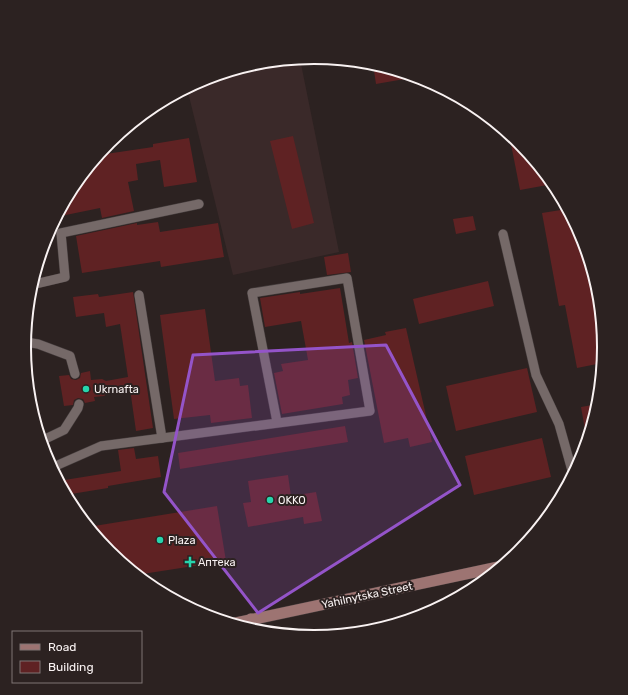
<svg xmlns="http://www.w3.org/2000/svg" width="628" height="695" viewBox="0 0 628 695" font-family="Rubik,sans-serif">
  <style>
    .built { fill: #3a2929 }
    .building { fill: #5f2223 }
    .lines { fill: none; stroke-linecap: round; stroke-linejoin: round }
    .service-casing { stroke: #463e3e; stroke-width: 10 }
    .secondary-casing { stroke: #463e3e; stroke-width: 12 }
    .service { stroke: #756968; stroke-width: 9 }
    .secondary { stroke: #9d7472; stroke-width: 11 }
    .marked { fill: #9454c9; fill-opacity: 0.2; stroke: #9454c9; stroke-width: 3; stroke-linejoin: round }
    .poi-dot { fill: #27d5ad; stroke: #2c2221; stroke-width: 1.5 }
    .labels { text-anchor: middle; stroke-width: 4; stroke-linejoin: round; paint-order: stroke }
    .poi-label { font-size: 11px; fill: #f9f2f2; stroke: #2c2221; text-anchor: start }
    .street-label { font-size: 11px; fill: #f9f2f2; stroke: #2c2221 }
    .rim { fill: none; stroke: #f9f2f2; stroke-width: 2 }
  </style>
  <rect width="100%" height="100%" fill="#2c2221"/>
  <!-- built -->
  <path class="built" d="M 300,59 L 339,252 L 233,275 L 187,88 L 203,79 L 258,63 Z"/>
  <!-- building -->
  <g class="building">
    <path d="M 373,64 L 393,70 L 416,77 L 376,84 Z"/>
    <path d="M 509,134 L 519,143 L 553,184 L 520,190 Z"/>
    <path d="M 293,136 L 314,223 L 292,229 L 270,141 Z"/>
    <path d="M 189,138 L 197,182 L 164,187 L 160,160 L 136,164 L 138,180 L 128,182 L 134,211 L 102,218 L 100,208 L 56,217 L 73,186 L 99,155 L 153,147 L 153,144 Z"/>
    <path d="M 567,209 L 582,237 L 598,291 L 604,348 L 602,363 L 577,368 L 565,305 L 559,306 L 542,213 Z"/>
    <path d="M 473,216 L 476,230 L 456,234 L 453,219 Z"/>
    <path d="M 158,222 L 160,232 L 218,223 L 224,257 L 161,267 L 160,261 L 82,273 L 76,236 L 137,223 L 137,225 Z"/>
    <path d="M 348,253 L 351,272 L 327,275 L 324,257 Z"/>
    <path d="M 488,281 L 494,306 L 419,324 L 413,299 Z"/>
    <path d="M 340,288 L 349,343 L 352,342 L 358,378 L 348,380 L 350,395 L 342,397 L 343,404 L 282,414 L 274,373 L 283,371 L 281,364 L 308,360 L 301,321 L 265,327 L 260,298 L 300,292 L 300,294 Z"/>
    <path d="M 133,292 L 153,428 L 136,431 L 130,389 L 109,392 L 104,396 L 94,397 L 95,401 L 85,403 L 83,399 L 78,398 L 74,400 L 73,405 L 64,406 L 59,376 L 69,375 L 71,379 L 76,380 L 80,378 L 81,373 L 90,371 L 91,380 L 102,379 L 106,381 L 128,377 L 120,324 L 106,327 L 104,313 L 76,317 L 73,297 L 98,294 L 99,297 Z"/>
    <path d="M 205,309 L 215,381 L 239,378 L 240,386 L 248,385 L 252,418 L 211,423 L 210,415 L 174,419 L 160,315 Z"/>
    <path d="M 406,328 L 432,442 L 410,447 L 408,438 L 384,443 L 364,340 L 386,335 L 385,332 Z"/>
    <path d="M 527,368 L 537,412 L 456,431 L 446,386 Z"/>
    <path d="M 598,404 L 590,433 L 587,441 L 581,407 Z"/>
    <path d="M 345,426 L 348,442 L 180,469 L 178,453 Z"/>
    <path d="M 542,438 L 551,477 L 474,495 L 465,456 Z"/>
    <path d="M 134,448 L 136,459 L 158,456 L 161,477 L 108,486 L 108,488 L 65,495 L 58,481 L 121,471 L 118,450 Z"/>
    <path d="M 288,475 L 291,496 L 316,492 L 322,521 L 304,524 L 303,517 L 248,527 L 243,503 L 251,502 L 248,481 Z"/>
    <path d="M 217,506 L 226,561 L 136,575 L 109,552 L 88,527 Z"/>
  </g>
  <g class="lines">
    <defs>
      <g id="service">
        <path d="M 503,234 L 536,375 L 559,424 L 573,474"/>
        <path d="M 31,285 L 65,277 L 61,233 L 199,204"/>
        <path d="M 139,295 L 162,438"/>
        <path d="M 25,342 L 38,344 L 70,356 L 75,374"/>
        <path d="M 41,441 L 64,430 L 78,408 L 79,404"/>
        <path d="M 51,468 L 101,446 L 370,411 L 347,278 L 252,293 L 277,422"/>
      </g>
      <g id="secondary">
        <path d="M 251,619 L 252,630"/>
        <path d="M 231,624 L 503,566"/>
      </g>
    </defs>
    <!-- service casing -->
    <use href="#service" class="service-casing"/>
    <!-- secondary casing -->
    <use href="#secondary" class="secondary-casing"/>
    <!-- service -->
    <use href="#service" class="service"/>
    <!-- secondary -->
    <use href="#secondary" class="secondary"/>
  </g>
  <!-- marked area -->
  <path class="marked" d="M 386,345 L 460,485 L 258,613 L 164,492 L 193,355 Z"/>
  <!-- markers -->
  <g class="poi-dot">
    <circle cx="86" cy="389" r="4"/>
    <circle cx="270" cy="500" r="4"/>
    <circle cx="160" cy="540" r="4"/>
    <path d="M188 556h4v4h4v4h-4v4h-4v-4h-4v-4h4z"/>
  </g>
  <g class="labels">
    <!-- poi labels -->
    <g class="poi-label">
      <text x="94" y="393">Ukrnafta</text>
      <text x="278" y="504">OKKO</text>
      <text x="168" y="544">Plaza</text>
      <text x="198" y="566">Аптека</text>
    </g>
    <!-- street labels -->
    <g class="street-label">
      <text transform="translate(367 595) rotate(-12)" y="4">Yahilnytska Street</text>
    </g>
  </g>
  <!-- crop -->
  <path d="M0 0H628V695H0ZM31 347a283 283 0 1 1 566 0a283 283 0 1 1-566 0Z" fill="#2c2221" fill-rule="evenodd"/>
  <path class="rim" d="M31 347a283 283 0 1 1 566 0a283 283 0 1 1-566 0Z"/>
  <!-- legend -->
  <rect x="12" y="631" width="130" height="52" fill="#2c2221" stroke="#7e7575"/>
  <rect x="20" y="644" width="20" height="6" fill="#9d7472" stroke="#7e7575"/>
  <text x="48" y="651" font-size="12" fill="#f9f2f2">Road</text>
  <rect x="20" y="661" width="20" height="12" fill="#5f2223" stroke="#7e7575"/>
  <text x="48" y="671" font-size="12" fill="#f9f2f2">Building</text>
</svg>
